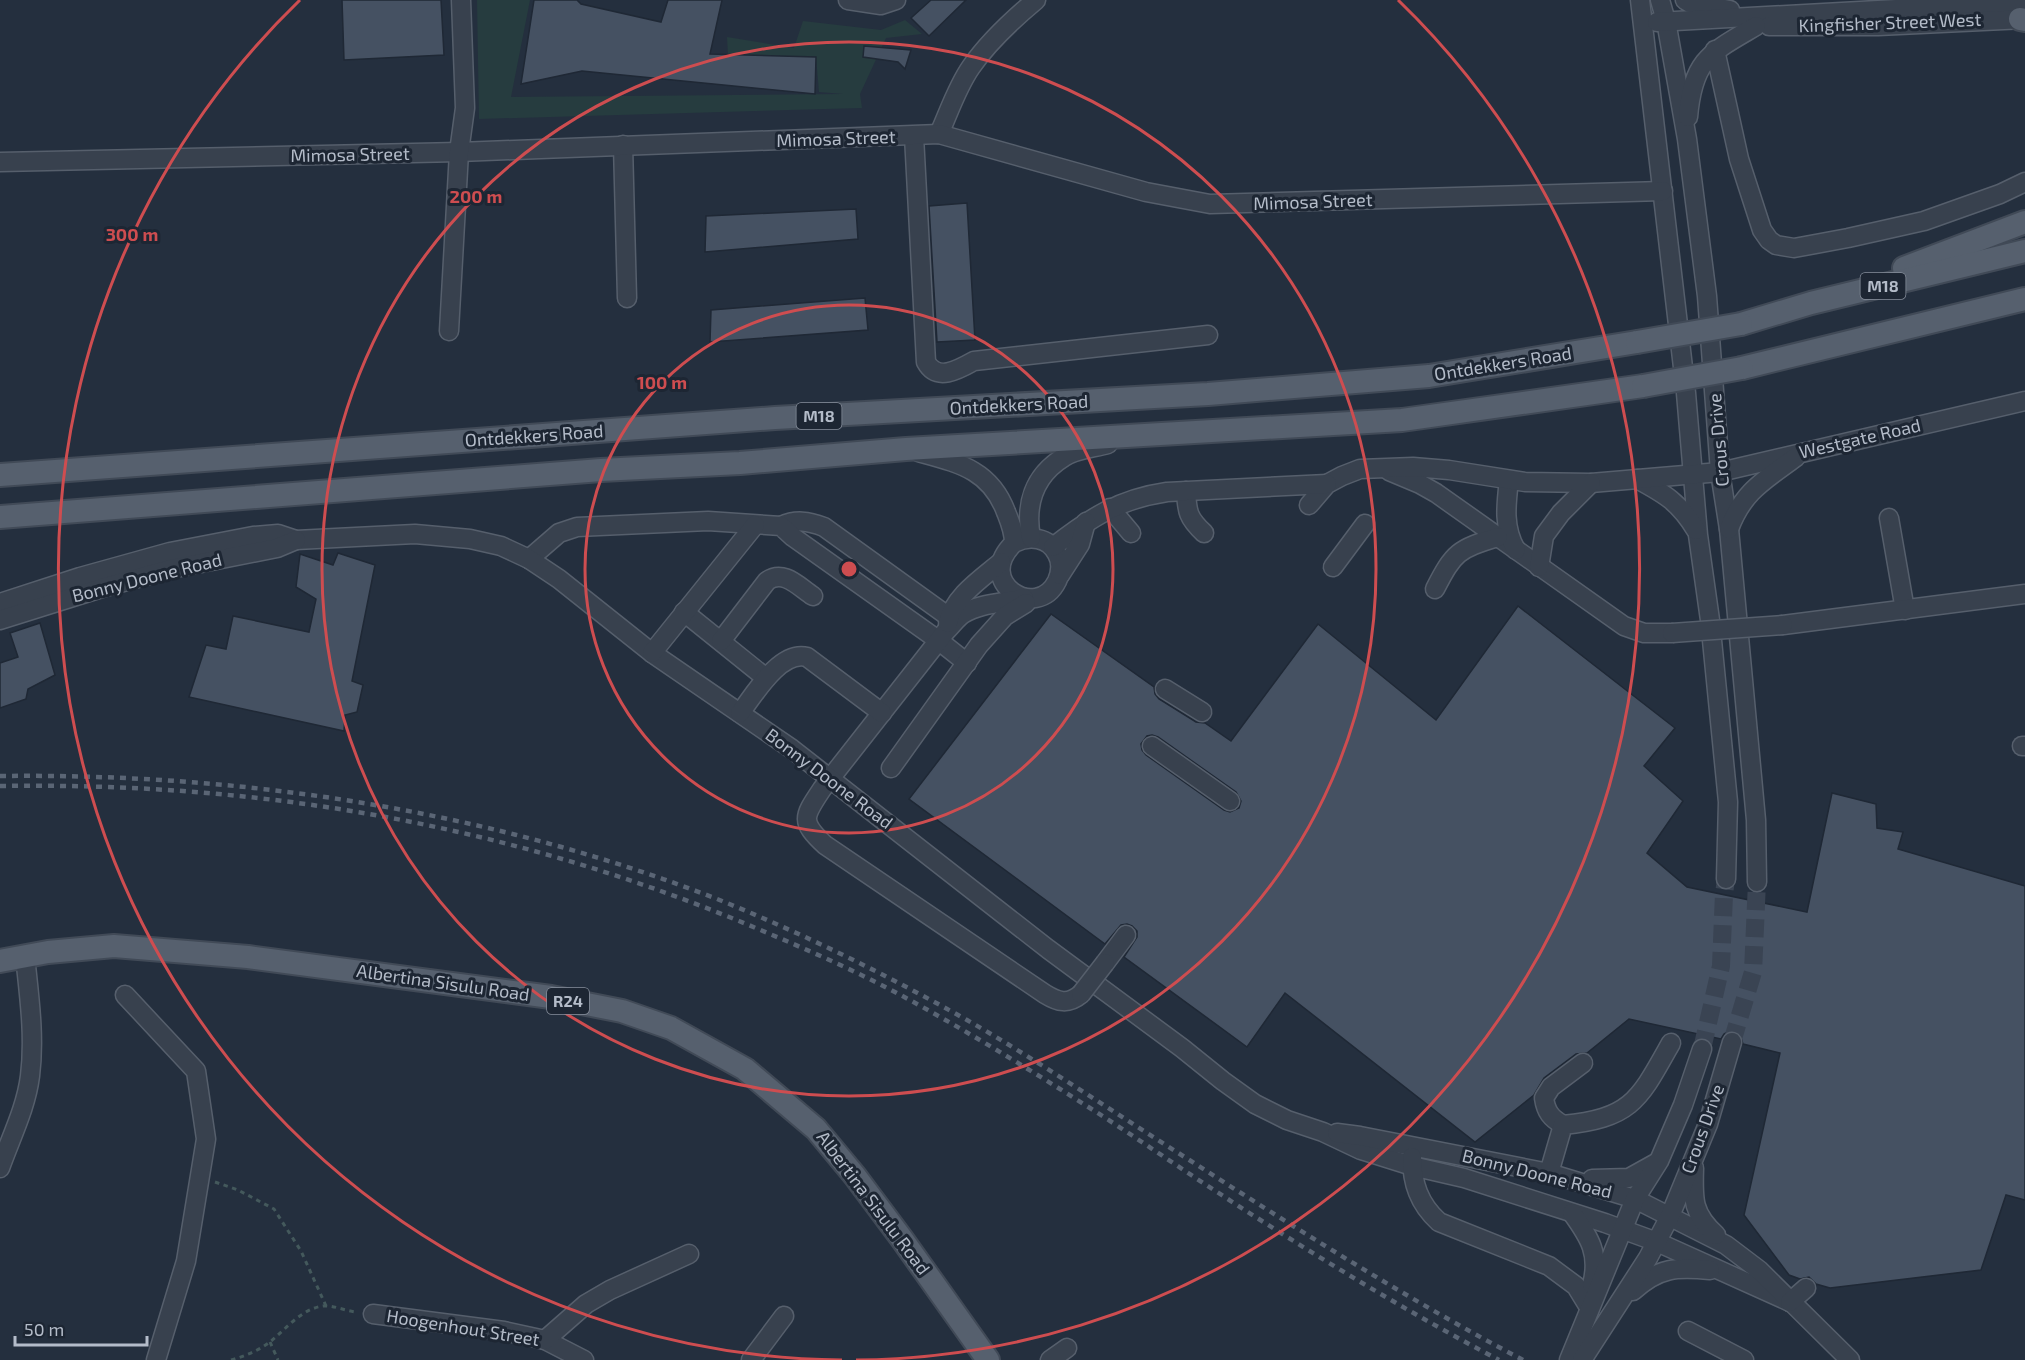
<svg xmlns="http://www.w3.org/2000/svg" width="2025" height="1360" viewBox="0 0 2025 1360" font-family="'Exo 2',sans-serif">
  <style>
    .green { fill: #263c3f }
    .building { fill: #455162; stroke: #1f2835; stroke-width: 1.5; fill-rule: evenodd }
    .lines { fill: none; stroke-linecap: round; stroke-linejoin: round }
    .minor-tunnel { stroke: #3a4453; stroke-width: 18; stroke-dasharray: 18 9; stroke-linecap: butt }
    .minor-casing { stroke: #565f6c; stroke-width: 21 }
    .major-casing { stroke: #414a57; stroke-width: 26 }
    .path { stroke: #44595c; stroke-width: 3; stroke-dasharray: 4.5 4.5; stroke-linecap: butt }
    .minor { stroke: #38414e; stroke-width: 18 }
    .major { stroke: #56606e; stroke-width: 22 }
    .rail { stroke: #5a6575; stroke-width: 4.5; stroke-dasharray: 6 6; stroke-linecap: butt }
    .minor-bridge-casing { stroke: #565f6c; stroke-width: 21; stroke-linecap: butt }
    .major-bridge-casing { stroke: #414a57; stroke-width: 26; stroke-linecap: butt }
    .minor-bridge { stroke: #38414e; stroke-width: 18 }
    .major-bridge { stroke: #56606e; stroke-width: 22 }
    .ring { fill: none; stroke: #ce4d50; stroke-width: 3 }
    .labels { text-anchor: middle; stroke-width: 6; stroke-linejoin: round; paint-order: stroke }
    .shield { fill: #1d2633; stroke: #878f9c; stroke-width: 1.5 }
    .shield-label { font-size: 16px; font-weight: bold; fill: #b4bcc9 }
    .street-label { font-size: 18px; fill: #b4bcc9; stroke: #1d2633 }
    .centre { fill: #ce4d50; stroke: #1d2633; stroke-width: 3 }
    .ring-label { font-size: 18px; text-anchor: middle; font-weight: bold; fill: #ce4d50; stroke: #1d2633; stroke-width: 6; stroke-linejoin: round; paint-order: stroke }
  </style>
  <rect width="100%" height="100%" fill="#242f3e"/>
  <!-- green -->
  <path class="green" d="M 477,0 L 530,0 L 511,97 L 843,94 L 819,92 L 816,57 L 728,55 L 727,37 L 794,48 L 803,21 L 881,30 L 905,20 L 922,34 L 886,38 L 860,94 L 862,108 L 479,119 Z"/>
  <!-- building -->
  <g class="building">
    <path d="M 342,0 L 441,0 L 444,55 L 344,60 Z"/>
    <path d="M 534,0 L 577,0 L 581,4 L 661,22 L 668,0 L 722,0 L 710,54 L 816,57 L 815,94 L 582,71 L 521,84 Z"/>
    <path d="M 931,0 L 966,0 L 929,36 L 911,18 Z"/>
    <path d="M 864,46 L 911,50 L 905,69 L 898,62 L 863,57 Z"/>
    <path d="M 967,203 L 975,340 L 937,342 L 929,206 Z"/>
    <path d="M 856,209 L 858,239 L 705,252 L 706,216 Z"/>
    <path d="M 865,298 L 868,330 L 710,342 L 711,310 Z"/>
    <path d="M 338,553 L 375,565 L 352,681 L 363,685 L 357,712 L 345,715 L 344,731 L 189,697 L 206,645 L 226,649 L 233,616 L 309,632 L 316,599 L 296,587 L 300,554 L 333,565 Z"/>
    <path d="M 1518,606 L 1675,728 L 1644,766 L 1683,801 L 1647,853 L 1687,887 L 1807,912 L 1832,793 L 1876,804 L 1877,828 L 1903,832 L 1898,849 L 2025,886 L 2025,1200 L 2006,1195 L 1981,1270 L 1830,1288 L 1816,1284 L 1809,1277 L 1800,1279 L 1789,1275 L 1744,1215 L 1780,1053 L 1743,1044 L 1740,1035 L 1736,1031 L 1729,1031 L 1724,1034 L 1721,1039 L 1629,1019 L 1587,1053 L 1576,1054 L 1544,1078 L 1534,1095 L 1475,1142 L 1285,993 L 1247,1047 L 1124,957 L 1137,937 L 1137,931 L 1132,926 L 1127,924 L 1121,925 L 1105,944 L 909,799 L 1051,614 L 1154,687 L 1155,694 L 1159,699 L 1196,722 L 1205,723 L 1231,741 L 1318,624 L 1436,720 ZM 1152,735 L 1158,737 L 1236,792 L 1241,801 L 1239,808 L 1230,812 L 1224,810 L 1146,755 L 1142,750 L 1141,744 L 1147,736 Z"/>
    <path d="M 40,623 L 55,675 L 28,689 L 26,699 L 0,708 L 0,663 L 18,657 L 10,633 Z"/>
  </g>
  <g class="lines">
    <!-- minor-tunnel -->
    <g class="minor-tunnel">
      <path d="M 1732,1042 L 1753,972 L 1757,882"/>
      <path d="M 1702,1049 L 1721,966 L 1724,894 L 1726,879"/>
    </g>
    <defs>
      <g id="minor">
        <path d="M 848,0 L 881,5 L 896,0"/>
        <path d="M 1640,0 L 1686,393 L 1698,535 L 1710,620 L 1728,802 L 1726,879"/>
        <path d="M 1660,0 L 1666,21 L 1687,139 L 1707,296 L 1720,472 L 1729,529 L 1756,820 L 1757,882"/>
        <path d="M 1685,0 L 1690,3 L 1730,10"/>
        <path d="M 1657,22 L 2025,2"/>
        <path d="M 1769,26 L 1878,26 L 2025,19"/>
        <path d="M 1715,50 L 1739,159 L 1762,230 L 1769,240 L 1776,245 L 1794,248 L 1848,238 L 1924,221 L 2000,194 L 2025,182"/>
        <path d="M 1688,117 C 1693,59 1710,53 1756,26"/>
        <path d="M 939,134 C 949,112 957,87 971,67 C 989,41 1012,20 1036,0"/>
        <path d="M 914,136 L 926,362 C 937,382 958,370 974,361 L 1208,335"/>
        <path d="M 623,145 L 627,298"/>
        <path d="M 0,162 L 459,152 L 939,134 L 1146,192 L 1210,204 L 1663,191"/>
        <path d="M 449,331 L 459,152 L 465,108 L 461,0"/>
        <path d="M 918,452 C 958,463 990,469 1006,512 C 1010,522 1014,531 1014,543 C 973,582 1037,622 1057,581 C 1061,572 1062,563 1057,554 C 1049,537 1029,535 1014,543"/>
        <path d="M 1389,471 L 1420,484 L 1436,493 L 1624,626 L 1644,633 L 1672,633"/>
        <path d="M 1637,479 C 1665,494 1679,502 1696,530"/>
        <path d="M 1509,480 C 1506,505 1503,527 1516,550"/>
        <path d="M 1186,491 C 1187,512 1188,518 1204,533"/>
        <path d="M 1309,505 L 1327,484 L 1342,476 L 1360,469 L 1413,467 L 1449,470 L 1525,482 L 1591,483 L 1720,472 L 2025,401"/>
        <path d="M 1110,508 L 1131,533"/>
        <path d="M 1889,518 L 1905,610"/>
        <path d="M 781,526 C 796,519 808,521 824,527 L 949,617"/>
        <path d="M 1729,529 C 1743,491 1765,480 1796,457"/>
        <path d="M 1031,538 C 1025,505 1033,476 1064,457 C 1076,449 1094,448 1108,444"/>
        <path d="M 1053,547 C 1090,518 1119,499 1167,492 L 1327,484"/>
        <path d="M 529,559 L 559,533 L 577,527 L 708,521 L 781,526 L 793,537 L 938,640 L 967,663"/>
        <path d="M 1333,567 L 1365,524"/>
        <path d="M 1539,567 L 1544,536 L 1561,513 L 1591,483"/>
        <path d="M 1060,575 L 1080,544 L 1086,522"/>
        <path d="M 1435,589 C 1454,552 1458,549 1498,537"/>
        <path d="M 1024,598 C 1005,603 980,603 963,614 C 957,618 952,625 946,631 L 822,789 C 804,816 799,821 825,845 L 1045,994 C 1058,1002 1068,1005 1081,994"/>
        <path d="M 0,603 L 80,577 L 170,552 L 253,536 L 278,534 L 296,540 L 415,534 L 470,539 L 501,546 L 529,559 L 559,579 L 652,653 L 792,749 L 1048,949 L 1182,1048 L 1223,1081 L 1255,1104 L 1287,1120 L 1323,1132 L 1361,1150 L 1412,1166 L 1464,1178 L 1605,1223 L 1657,1242 L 1790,1302"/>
        <path d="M 684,612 L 766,678"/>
        <path d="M 0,620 L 102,588 L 171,569 L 277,548 L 296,540"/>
        <path d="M 948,623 C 953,597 982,578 1001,562"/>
        <path d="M 1783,625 L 2025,594"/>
        <path d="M 721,641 L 767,581 C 784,569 799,587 813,596"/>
        <path d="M 652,653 L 755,525"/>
        <path d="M 1165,689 L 1202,712"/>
        <path d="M 740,713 C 754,695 780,650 807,657 L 882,713"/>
        <path d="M 1152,746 L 1230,801"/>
        <path d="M 2022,746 L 2025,746"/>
        <path d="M 891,768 L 979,645 L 1005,616 L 1026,603"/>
        <path d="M 1105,963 L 1126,935"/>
        <path d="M 125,995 L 196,1071 L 206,1139 L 186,1261 L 156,1360"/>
        <path d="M 1563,1125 C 1551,1118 1546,1112 1544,1098 L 1551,1087 L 1583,1063"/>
        <path d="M 1337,1133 L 1360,1136 L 1549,1173 L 1635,1199 L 1726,1245 L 1759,1270 L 1850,1360"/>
        <path d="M 1412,1157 C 1412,1183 1419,1204 1439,1222 L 1549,1266 L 1576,1286 L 1587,1304"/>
        <path d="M 0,1168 C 11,1137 26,1108 30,1076 C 35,1036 29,995 25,956"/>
        <path d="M 1694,1168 C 1693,1199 1692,1213 1716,1235"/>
        <path d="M 1549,1173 L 1563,1125 C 1632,1118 1639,1100 1671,1043"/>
        <path d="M 1592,1179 L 1629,1178 L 1656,1163"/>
        <path d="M 1572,1213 C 1590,1238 1600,1254 1592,1285"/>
        <path d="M 1633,1291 C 1659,1267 1677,1267 1710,1270"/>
        <path d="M 1790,1302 L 1806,1288"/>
        <path d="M 373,1314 L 504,1331 L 545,1340 L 584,1360"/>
        <path d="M 1688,1331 L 1744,1360"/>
        <path d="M 545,1340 L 586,1304 L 610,1290 L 689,1254"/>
        <path d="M 751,1360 L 784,1316"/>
        <path d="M 1050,1360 L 1067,1348"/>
        <path d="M 1569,1360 L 1635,1199 L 1659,1161 L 1683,1105 L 1702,1049"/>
        <path d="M 1582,1360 L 1648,1258 L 1670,1216 L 1708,1124 L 1732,1042"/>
      </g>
      <g id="major">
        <path d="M 2020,19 L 2025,20"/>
        <path d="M 1904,268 L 2025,222"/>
        <path d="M 1741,324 L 1811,303 L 2025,251"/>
        <path d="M 1742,368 L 2025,299"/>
        <path d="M 0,475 L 775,418 L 1208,394 L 1429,376 L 1637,342"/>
        <path d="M 0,517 L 601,470 L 740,463 L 906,449 L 1402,420 L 1643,386"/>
        <path d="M 0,961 L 48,952 L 114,946 L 248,957 L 551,997 L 622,1011 L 671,1028 L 745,1069 L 816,1129 L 855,1176 L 902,1239 L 988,1360"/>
      </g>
    </defs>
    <!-- minor casing -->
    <use href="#minor" class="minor-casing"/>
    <!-- major casing -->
    <use href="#major" class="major-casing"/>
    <!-- path -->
    <g class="path">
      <path d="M 215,1182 L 238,1190 L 274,1209 L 301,1251 L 326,1306"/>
      <path d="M 270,1342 L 278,1360"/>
      <path d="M 231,1360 C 245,1356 258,1351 270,1342 C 286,1329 301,1309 323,1306 C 333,1305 346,1311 356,1312"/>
    </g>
    <!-- minor -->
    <use href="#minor" class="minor"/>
    <!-- major -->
    <use href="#major" class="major"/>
    <!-- rail -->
    <g class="rail">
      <path d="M 0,776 C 242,773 486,810 712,897 C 800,932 885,974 967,1020 C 1028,1055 1086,1094 1144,1131 C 1269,1211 1392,1291 1523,1360"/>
      <path d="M 0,786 C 257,782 500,823 739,921 C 799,946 860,972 917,1004 C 982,1040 1045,1079 1107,1119 C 1144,1143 1180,1168 1217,1192 C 1309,1252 1402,1309 1499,1360"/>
    </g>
    <defs>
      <g id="minor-bridge">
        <path d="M 1672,633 L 1783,625"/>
        <path d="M 1081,994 L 1105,963"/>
      </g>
      <g id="major-bridge">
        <path d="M 1637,342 L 1741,324"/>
        <path d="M 1643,386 L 1742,368"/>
      </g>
    </defs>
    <!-- minor-bridge casing -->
    <use href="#minor-bridge" class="minor-bridge-casing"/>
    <!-- major-bridge casing -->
    <use href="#major-bridge" class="major-bridge-casing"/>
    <!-- minor-bridge -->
    <use href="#minor-bridge" class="minor-bridge"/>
    <!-- major-bridge -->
    <use href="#major-bridge" class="major-bridge"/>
  </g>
  <!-- distance rings -->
  <g class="ring">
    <circle cx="849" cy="569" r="264"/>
    <circle cx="849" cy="569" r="527"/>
    <path d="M842 1360A791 791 0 0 1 300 0M1398 0A791 791 0 0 1 856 1360"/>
  </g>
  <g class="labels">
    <!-- shield labels -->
    <g class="shield">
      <rect x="1860.5" y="273" width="45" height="26" rx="4.5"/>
      <rect x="796.5" y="403" width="45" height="26" rx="4.5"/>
      <rect x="547" y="988" width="42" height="26" rx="4.5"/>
    </g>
    <g class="shield-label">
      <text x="1883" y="292">M18</text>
      <text x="819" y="422">M18</text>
      <text x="568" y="1007">R24</text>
    </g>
    <!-- street labels -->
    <g class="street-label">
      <text transform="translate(1890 23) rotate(-2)" y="6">Kingfisher Street West</text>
      <text transform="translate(836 139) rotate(-2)" y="6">Mimosa Street</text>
      <text transform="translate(350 155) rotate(-1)" y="6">Mimosa Street</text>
      <text transform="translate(1313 202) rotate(-2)" y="6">Mimosa Street</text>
      <text transform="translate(1503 364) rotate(-9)" y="6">Ontdekkers Road</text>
      <text transform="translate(1019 405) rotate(-3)" y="6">Ontdekkers Road</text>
      <text transform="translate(534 436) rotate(-4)" y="6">Ontdekkers Road</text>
      <text transform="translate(1860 439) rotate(-13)" y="6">Westgate Road</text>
      <text transform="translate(1719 440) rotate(-95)" y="6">Crous Drive</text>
      <text transform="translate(147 578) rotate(-14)" y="6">Bonny Doone Road</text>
      <text transform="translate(829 779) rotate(37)" y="6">Bonny Doone Road</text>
      <text transform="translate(443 983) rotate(8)" y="6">Albertina Sisulu Road</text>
      <text transform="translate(1703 1129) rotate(-70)" y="6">Crous Drive</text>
      <text transform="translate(1537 1174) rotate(14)" y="6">Bonny Doone Road</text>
      <text transform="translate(873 1203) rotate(53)" y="6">Albertina Sisulu Road</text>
      <text transform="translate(463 1328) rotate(9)" y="6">Hoogenhout Street</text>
    </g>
  </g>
  <circle cx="849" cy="569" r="9" class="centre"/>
  <g class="ring-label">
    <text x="476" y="203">200 m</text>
    <text x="132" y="241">300 m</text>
    <text x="662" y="389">100 m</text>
  </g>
  <!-- scale -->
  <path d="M15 1336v9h132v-9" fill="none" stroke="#b4bcc9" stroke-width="3"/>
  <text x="24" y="1336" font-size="18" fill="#b4bcc9" stroke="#1d2633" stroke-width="4.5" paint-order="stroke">50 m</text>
</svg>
